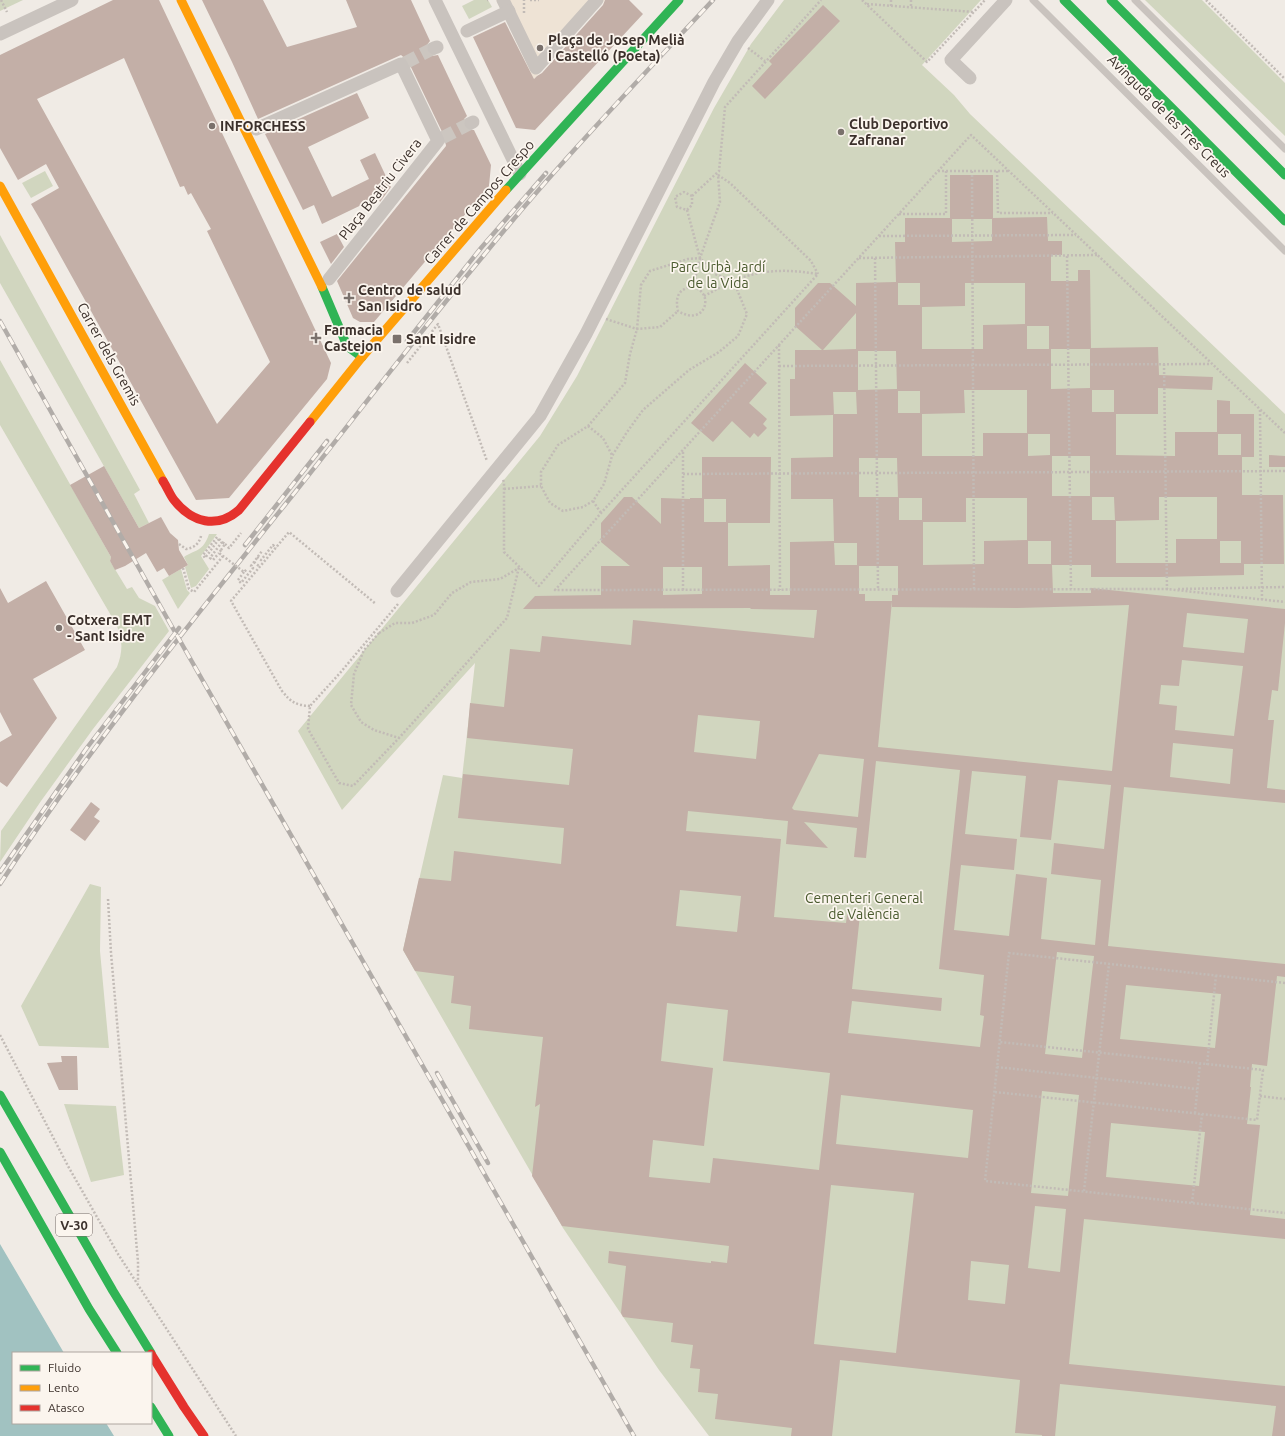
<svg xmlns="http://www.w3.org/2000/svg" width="1285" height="1436" viewBox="0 0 1285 1436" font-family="Ubuntu,sans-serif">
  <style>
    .green { fill: #d1d6bf }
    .plaza { fill: #eee3d5 }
    .water { fill: #a1c2c1 }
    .building { fill: #c3afa7; fill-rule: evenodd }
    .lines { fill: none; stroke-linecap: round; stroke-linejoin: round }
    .street-tunnel { stroke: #ccc6c0; stroke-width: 13; stroke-dasharray: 13 6; stroke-linecap: butt }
    .path { stroke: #c2bbb6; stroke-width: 2.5; stroke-dasharray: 2 2; stroke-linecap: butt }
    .lane { stroke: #c9c3be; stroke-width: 7 }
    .street { stroke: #c9c3be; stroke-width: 13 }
    .fast { stroke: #30b455; stroke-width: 9 }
    .slow { stroke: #ff9f0a; stroke-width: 9 }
    .jam { stroke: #e5322d; stroke-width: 9 }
    .rail-casing { stroke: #b1aca8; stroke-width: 4.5 }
    .rail { stroke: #fbf5ee; stroke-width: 3; stroke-dasharray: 9; stroke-linecap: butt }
    .path-bridge { stroke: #c2bbb6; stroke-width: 2.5; stroke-dasharray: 2 2; stroke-linecap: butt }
    .poi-dot { fill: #7a716c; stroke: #fbf5ee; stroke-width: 1.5 }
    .labels { text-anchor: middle; stroke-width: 3.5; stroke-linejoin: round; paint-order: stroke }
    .shield { fill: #fbf5ee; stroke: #756b66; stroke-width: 1 }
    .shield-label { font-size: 13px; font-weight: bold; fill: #3b302b }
    .poi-label { font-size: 14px; font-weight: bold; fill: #3b302b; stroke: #fbf5ee; text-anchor: start }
    .street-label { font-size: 14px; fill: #3b302b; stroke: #fbf5ee }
    .park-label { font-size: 14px; fill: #4a5a2e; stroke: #fbf5ee }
  </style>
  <rect width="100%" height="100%" fill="#f0ebe5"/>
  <!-- green -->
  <g class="green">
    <path d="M 0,0 L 23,0 L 0,11 Z"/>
    <path d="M 474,0 L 488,0 L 492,7 L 469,19 L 462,6 Z"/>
    <path d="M 784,0 L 981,0 L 922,65 L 954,95 L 970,114 L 1285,414 L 1285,1436 L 709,1436 L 659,1370 L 563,1228 L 403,950 L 443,775 L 462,778 L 475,663 L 342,810 L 298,731 L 540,436 L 577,376 L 714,108 L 751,44 Z"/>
    <path d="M 1145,0 L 1202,0 L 1285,83 L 1285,136 Z"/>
    <path d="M 45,171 L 53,186 L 31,198 L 22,183 Z"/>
    <path d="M 0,235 L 140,490 L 134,494 L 149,523 L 139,528 L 0,283 Z"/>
    <path d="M 0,360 L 111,557 L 110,561 L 127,589 L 132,587 L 139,598 L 155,606 L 169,631 L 93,729 L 41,801 L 0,862 L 1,831 L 117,667 C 123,652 123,639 116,624 L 0,425 Z"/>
    <path d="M 209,534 L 217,534 L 201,556 L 209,569 L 196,586 L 191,588 L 185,567 L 188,565 L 184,557 C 196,549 203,552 209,534 Z"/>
    <path d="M 181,569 L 187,590 L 190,593 L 178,609 L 162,580 Z"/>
    <path d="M 90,884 L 101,887 L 100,951 L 109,1048 L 39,1046 L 21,1006 Z"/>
    <path d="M 64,1104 L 116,1106 L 124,1175 L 91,1182 Z"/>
  </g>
  <!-- plaza -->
  <path class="plaza" d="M 496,0 L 605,0 L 534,79 Z"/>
  <!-- water -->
  <path class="water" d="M 0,1244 L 64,1353 L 13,1353 L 13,1423 L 106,1423 L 114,1436 L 0,1436 Z"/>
  <!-- building -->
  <g class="building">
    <path d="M 113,0 L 159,0 L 331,363 L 327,379 L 229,498 L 196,500 L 41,221 L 31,204 L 59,188 L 46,164 L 18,180 L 0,148 L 0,55 ZM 124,58 L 180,187 L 184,186 L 188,195 L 191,193 L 211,229 L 207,231 L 270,362 L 217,424 L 37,99 Z"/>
    <path d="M 202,0 L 263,0 L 287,47 L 357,27 L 346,0 L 411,0 L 430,41 L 426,46 L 427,51 L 432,56 L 438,55 L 467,116 L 464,119 L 464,126 L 467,130 L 474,130 L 491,165 L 489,186 L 374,322 L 360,322 L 353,318 L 337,281 L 446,146 L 445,138 L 408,61 L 401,55 L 258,119 L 232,62 Z"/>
    <path d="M 605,0 L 629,0 L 643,14 L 535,130 L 516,128 L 473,37 L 505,22 L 534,79 L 537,76 L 542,73 L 603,5 Z"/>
    <path d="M 823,5 L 840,21 L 765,99 L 752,86 L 772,64 L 769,61 Z"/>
    <path d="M 357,93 L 369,118 L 308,147 L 332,197 L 369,179 L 360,160 L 375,153 L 391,187 L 380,202 L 378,197 L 322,224 L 314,205 L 303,210 L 265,134 Z"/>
    <path d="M 950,175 L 993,175 L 993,218 L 1047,217 L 1048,241 L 1062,241 L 1062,255 L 1051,255 L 1051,281 L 1078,281 L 1078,270 L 1090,270 L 1091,348 L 1158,347 L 1159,375 L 1213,377 L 1212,390 L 1158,388 L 1158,414 L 1116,414 L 1116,455 L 1175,456 L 1175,432 L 1217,432 L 1217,400 L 1230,401 L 1230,414 L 1254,414 L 1254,457 L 1242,457 L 1242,495 L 1283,495 L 1284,564 L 1244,564 L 1244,575 L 1159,577 L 1091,577 L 1091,565 L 1052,565 L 1053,593 L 1091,593 L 1091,588 L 1285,609 L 1285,623 L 1278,691 L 1272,690 L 1268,720 L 1274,720 L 1267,788 L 1285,790 L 1285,803 L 1124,787 L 1108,946 L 1285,964 L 1285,977 L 1277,976 L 1267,1066 L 1252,1064 L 1250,1087 L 1251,1087 L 1247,1124 L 1260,1125 L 1250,1215 L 1285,1219 L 1285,1239 L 1084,1219 L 1069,1364 L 1285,1386 L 1285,1436 L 1272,1436 L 1276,1406 L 1060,1384 L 1055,1436 L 1042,1436 L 1042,1435 L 1015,1433 L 1020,1380 L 840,1360 L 832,1436 L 791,1436 L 792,1428 L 715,1419 L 718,1394 L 698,1392 L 700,1369 L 690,1368 L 693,1345 L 671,1342 L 673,1323 L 623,1317 L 621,1313 L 626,1266 L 608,1263 L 609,1251 L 711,1263 L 711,1261 L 727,1263 L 729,1246 L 562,1226 L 532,1176 L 540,1104 L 535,1107 L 543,1037 L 469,1029 L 471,1006 L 451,1003 L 454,976 L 415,971 L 403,950 L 419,878 L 451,881 L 454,851 L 561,864 L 564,828 L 458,818 L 463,774 L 569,785 L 573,749 L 467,738 L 470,703 L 504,707 L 510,649 L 540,652 L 542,636 L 631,645 L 633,620 L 814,638 L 817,610 L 751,609 L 750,608 L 523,609 L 535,596 L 601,595 L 601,566 L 630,566 L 601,542 L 601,523 L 624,497 L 632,497 L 661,524 L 661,498 L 690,499 L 690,498 L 702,498 L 702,457 L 771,457 L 770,523 L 728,523 L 728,566 L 770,565 L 770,595 L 790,595 L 790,542 L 834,541 L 833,499 L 791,499 L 791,458 L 833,457 L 833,415 L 790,416 L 790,379 L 795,379 L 795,350 L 822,350 L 795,326 L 795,308 L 818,283 L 830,283 L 856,306 L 856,283 L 896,282 L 895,242 L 905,242 L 905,218 L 950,218 ZM 952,219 L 992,219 L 992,241 L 952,242 ZM 898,283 L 920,283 L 920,305 L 898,305 ZM 965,283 L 1025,283 L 1025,324 L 983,325 L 983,349 L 922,349 L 922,307 L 965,306 ZM 856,313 L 856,349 L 823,350 ZM 1027,326 L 1049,326 L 1049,349 L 1090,349 L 1090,388 L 1051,389 L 1051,349 L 1027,349 ZM 858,351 L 896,351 L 897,389 L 858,390 ZM 964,390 L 1027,390 L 1027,433 L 983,433 L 983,456 L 922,456 L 922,414 L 965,413 ZM 1092,390 L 1114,390 L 1114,412 L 1092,412 ZM 898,391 L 920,391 L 920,413 L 898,413 ZM 833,392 L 856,392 L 857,414 L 834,414 ZM 1028,434 L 1050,434 L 1050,455 L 1028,456 ZM 1218,434 L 1241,434 L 1241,455 L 1218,455 ZM 1052,456 L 1090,456 L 1090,496 L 1052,496 ZM 859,458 L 897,458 L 898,497 L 859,497 ZM 1092,497 L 1114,497 L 1115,520 L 1092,520 ZM 1159,497 L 1217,497 L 1217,539 L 1176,539 L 1176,563 L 1116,563 L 1116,521 L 1159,520 ZM 899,498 L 922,498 L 922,520 L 899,520 ZM 966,498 L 1027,498 L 1027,540 L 984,541 L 984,564 L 923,565 L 923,522 L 966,522 ZM 704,499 L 726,499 L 726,522 L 704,522 ZM 1028,541 L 1051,541 L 1051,564 L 1028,564 ZM 1220,541 L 1241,541 L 1241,563 L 1220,563 ZM 834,543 L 857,543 L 857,565 L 835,565 ZM 859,566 L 898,566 L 898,595 L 892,595 L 892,607 L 1017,608 L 1129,605 L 1112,771 L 878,747 L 892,601 L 865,601 L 865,594 L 859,594 ZM 663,567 L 702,567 L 702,594 L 663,595 ZM 1187,613 L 1248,619 L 1244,653 L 1183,647 ZM 1182,660 L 1243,666 L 1234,736 L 1175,730 L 1177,706 L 1159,704 L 1161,685 L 1179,686 ZM 698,715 L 760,721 L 756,759 L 694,752 ZM 1173,743 L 1233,749 L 1230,784 L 1170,777 ZM 819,754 L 864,759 L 858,817 L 794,810 L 792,808 ZM 876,761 L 960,770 L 939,969 L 984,975 L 980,1015 L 984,1016 L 980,1047 L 848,1033 L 852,1001 L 941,1011 L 942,998 L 852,989 L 860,915 L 847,914 L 846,923 L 774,917 L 781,839 L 686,831 L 688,811 L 788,821 L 786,844 L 828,848 L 804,822 L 857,828 L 854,857 L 866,858 ZM 972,771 L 1026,776 L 1020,837 L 1032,838 L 1051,840 L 1058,780 L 1111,785 L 1104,849 L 1054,843 L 1051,874 L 1101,880 L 1095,945 L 1041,939 L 1047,878 L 1024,875 L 1016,874 L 1009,936 L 954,930 L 961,865 L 1014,870 L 1015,859 L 1017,839 L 965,834 ZM 680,890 L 741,896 L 737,932 L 676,926 ZM 1057,952 L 1094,956 L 1082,1058 L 1045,1054 ZM 1126,985 L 1221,994 L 1215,1048 L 1120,1039 ZM 667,1003 L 728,1010 L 723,1061 L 830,1073 L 819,1170 L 713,1158 L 710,1183 L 649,1177 L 653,1140 L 704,1146 L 713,1068 L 661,1061 ZM 1042,1091 L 1079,1095 L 1068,1196 L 1031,1193 ZM 841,1095 L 973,1110 L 968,1158 L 836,1144 ZM 1111,1123 L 1205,1132 L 1199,1186 L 1106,1177 ZM 831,1185 L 914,1193 L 896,1353 L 814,1344 ZM 1035,1206 L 1066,1209 L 1060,1272 L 1028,1268 ZM 971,1261 L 1009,1265 L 1005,1304 L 968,1300 Z"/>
    <path d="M 337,234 L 344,247 L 331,264 L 320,242 Z"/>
    <path d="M 745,363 L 767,383 L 749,403 L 767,419 L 763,424 L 767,428 L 758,437 L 754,433 L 750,438 L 732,421 L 713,442 L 691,423 Z"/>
    <path d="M 1269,455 L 1285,456 L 1285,467 L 1269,467 Z"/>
    <path d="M 104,466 L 139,528 L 161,517 L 170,533 L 178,540 L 179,550 L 188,565 L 169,576 L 164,568 L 157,572 L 146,553 L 125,566 L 115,570 L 110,561 L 111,557 L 70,485 Z"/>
    <path d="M 46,581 L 85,650 L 33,679 L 57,718 L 7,787 L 0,782 L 0,742 L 12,735 L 0,712 L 0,588 L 8,603 Z"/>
    <path d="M 91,802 L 100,809 L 94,817 L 100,821 L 85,841 L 70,830 Z"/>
    <path d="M 61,1056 L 77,1056 L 78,1090 L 59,1090 L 47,1063 L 62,1062 Z"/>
  </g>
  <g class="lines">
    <!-- street-tunnel -->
    <g class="street-tunnel">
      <path d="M 405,63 L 434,48"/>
      <path d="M 442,138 L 471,123"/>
    </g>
    <!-- path -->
    <g class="path">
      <path d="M 1,0 L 7,12"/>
      <path d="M 487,0 L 488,0"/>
      <path d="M 530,0 L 539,0"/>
      <path d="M 862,0 L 927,62 L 985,0"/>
      <path d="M 911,0 L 911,8"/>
      <path d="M 1206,0 L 1285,79"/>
      <path d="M 867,4 L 974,12"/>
      <path d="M 891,6 L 891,0"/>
      <path d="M 524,13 L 524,0"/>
      <path d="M 748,48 L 765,61"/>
      <path d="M 938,171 L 1009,171"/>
      <path d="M 972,171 L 974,589"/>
      <path d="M 997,171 L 998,213 L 1053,213"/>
      <path d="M 718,175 L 730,183 L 811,261 L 818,274"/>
      <path d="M 692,196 L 684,192 L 675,197 L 677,207 L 687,210 L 692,205 L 692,196 L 719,171 L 725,107 L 821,0"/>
      <path d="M 687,210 L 700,258 L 715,274 L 734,282 L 747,314 L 738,336 L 719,352 L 689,370 L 643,410 L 627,432 L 612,456 L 604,484 L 593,501 L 583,507 L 563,511 L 550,503 L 541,486 L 541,472 L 558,445 L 588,426 L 625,383 L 630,354 L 637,329 L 641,285 L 650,271 L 688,259 L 700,258 L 720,202 L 718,174"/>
      <path d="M 899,214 L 946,214 L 946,171"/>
      <path d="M 879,236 L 1076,235"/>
      <path d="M 1067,256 L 1071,589"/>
      <path d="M 859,258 L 1098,255"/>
      <path d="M 875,258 L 878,589"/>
      <path d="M 693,287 C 715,292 706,328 678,311 C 675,298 678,288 693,287 Z"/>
      <path d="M 693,287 L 700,258"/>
      <path d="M 704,296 C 718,289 732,280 747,276 C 771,269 793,270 818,274"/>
      <path d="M 606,319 L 637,329 L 660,327 L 678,311"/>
      <path d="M 779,345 L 780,590"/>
      <path d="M 407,363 L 438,324 L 487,461"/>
      <path d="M 1164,364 L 1167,589 L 1169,589"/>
      <path d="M 779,366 L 1211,364"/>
      <path d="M 1260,410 L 1262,600"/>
      <path d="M 588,426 L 603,438 L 612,455"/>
      <path d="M 1285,433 L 971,135 L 555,590 L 1167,589 L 1285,602"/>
      <path d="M 683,474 L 1285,471"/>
      <path d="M 503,480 L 504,482 L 504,552 L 539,586 L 601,513 L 818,274"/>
      <path d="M 504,489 L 541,486"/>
      <path d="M 593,501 L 601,513"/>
      <path d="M 217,537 L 203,555 L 205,558 L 219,539"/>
      <path d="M 219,539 L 222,542 L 210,558 L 213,560 L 219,553"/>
      <path d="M 179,544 L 186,549 C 194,548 199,544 201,536"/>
      <path d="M 225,544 L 229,548 L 241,533"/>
      <path d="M 221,550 L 225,544 L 222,542"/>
      <path d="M 257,557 L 261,560 L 273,545 L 276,548"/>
      <path d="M 254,562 L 260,567"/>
      <path d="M 183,568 L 189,589 L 194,592 L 223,556"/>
      <path d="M 244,572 L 238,580 L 241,583 L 253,568 L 251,566 L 262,551"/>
      <path d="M 1178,589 L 1285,587"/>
      <path d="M 683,590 L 683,451"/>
      <path d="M 398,604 L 340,673 L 310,706 L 308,729 L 339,783 L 353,786 L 399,738 L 507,618 L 519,567"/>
      <path d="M 379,633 L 395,623 L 412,623 L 434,615 L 452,593 L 471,582 L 500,579 L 519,568"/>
      <path d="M 379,633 L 364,650 L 354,674 L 351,705 L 361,722 L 374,730 L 399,738"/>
      <path d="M 310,706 C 295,705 291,702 282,691 L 231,601 L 289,532 L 376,604"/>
      <path d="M 108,899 L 111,953 L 138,1262 L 138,1282"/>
      <path d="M 1285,983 L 1009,953 L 985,1181 L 1285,1213"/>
      <path d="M 0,1035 L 68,1166 L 118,1254 L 236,1436"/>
      <path d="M 1207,1065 L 1216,975"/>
      <path d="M 997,1067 L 1197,1089"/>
      <path d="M 995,1092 L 1257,1120 L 1263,1070 L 1000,1042"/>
      <path d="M 1260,1096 L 1285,1099"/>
      <path d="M 1195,1113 L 1200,1064"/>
      <path d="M 1084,1191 L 1109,964"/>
      <path d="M 1192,1203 L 1202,1114"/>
    </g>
    <!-- lane -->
    <g class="lane">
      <path d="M 1033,0 L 1285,251"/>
      <path d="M 1135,0 L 1285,149"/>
    </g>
    <!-- street -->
    <g class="street">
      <path d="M 435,0 L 520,174"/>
      <path d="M 503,0 L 536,68 L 597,0"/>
      <path d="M 467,31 L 509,11"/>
      <path d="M 0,34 L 72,0"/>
      <path d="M 434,48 L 437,47"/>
      <path d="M 970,78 L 951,60 L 1006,0"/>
      <path d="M 471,123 L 473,122"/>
      <path d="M 256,129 L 401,64 L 438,141 L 329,279"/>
      <path d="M 397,591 L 540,416 L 586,334 L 714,82 L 738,41 L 768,0"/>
    </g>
    <!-- fast -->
    <g class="fast">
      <path d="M 1064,0 L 1285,221"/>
      <path d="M 1111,0 L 1285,175"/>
      <path d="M 506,190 L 679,0"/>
      <path d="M 322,287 L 347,346 L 362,357"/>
      <path d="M 0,1095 L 113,1291 L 151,1353"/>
      <path d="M 0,1152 L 89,1309 L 117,1353"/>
      <path d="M 151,1407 L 169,1436"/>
    </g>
    <!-- slow -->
    <g class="slow">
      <path d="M 181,0 L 322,287"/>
      <path d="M 0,186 L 163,481"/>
      <path d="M 310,422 L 362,357 L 506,190"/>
    </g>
    <!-- jam -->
    <g class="jam">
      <path d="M 163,481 C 167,487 170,495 174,500 C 192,523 217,529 239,510 L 310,422"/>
      <path d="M 151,1354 L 184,1407 L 204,1436"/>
    </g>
    <defs>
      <g id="rail">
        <path d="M 0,321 L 167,618 L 634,1436"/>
        <path d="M 407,341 L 481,248 L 546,173"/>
        <path d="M 245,545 L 327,441"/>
        <path d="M 0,872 L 86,749 L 179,628"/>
        <path d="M 0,884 C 89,748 191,622 292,496 C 356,416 418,334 484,255 C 556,166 635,84 713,0"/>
        <path d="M 437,1073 L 488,1163"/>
      </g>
    </defs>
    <!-- rail casing -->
    <use href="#rail" class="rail-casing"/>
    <!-- rail -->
    <use href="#rail" class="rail"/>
    <!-- path-bridge -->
    <path class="path-bridge" d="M 221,550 L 219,553 L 244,572 L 247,569"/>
  </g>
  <!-- markers -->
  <g class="poi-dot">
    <circle cx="540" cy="48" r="4"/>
    <circle cx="212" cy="126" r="4"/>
    <circle cx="841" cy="132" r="4"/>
    <path d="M347 292h4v4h4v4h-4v4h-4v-4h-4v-4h4z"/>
    <path d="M314 332h4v4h4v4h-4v4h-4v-4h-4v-4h4z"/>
    <rect x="392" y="334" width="10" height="10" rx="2"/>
    <circle cx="59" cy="628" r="4"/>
  </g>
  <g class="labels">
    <!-- shield labels -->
    <rect class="shield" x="56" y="1214" width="36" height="22" rx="3"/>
    <g class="shield-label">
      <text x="74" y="1230">V-30</text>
    </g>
    <!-- poi labels -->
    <g class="poi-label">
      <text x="548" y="45">Plaça de Josep Melià<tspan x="548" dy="16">i Castelló (Poeta)</tspan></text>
      <text x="849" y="129">Club Deportivo<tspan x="849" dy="16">Zafranar</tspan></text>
      <text x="220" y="131">INFORCHESS</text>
      <text x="358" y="295">Centro de salud<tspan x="358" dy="16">San Isidro</tspan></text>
      <text x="324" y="335">Farmacia<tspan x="324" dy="16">Castejon</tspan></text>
      <text x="406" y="344">Sant Isidre</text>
      <text x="67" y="625">Cotxera EMT<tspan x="67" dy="16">- Sant Isidre</tspan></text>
    </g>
    <!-- street labels -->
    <g class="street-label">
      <text transform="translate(1169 116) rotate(45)" y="5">Avinguda de les Tres Creus</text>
      <text transform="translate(380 189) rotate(-52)" y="5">Plaça Beatriu Civera</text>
      <text transform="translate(479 202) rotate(-49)" y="5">Carrer de Campos Crespo</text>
      <text transform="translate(109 354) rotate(61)" y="5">Carrer dels Gremis</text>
    </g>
    <!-- park labels -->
    <g class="park-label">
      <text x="718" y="272">Parc Urbà Jardí<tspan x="718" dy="16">de la Vida</tspan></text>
      <text x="864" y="903">Cementeri General<tspan x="864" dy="16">de València</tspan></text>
    </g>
  </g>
  <!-- legend -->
  <rect x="12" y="1352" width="140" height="72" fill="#fbf5ee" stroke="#aea6a0"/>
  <rect x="20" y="1365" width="20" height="6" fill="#30b455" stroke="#aea6a0"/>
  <text x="48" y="1372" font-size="12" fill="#3b302b">Fluido</text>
  <rect x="20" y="1385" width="20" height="6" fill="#ff9f0a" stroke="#aea6a0"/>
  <text x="48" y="1392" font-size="12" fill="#3b302b">Lento</text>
  <rect x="20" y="1405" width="20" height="6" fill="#e5322d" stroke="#aea6a0"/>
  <text x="48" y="1412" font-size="12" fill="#3b302b">Atasco</text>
</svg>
